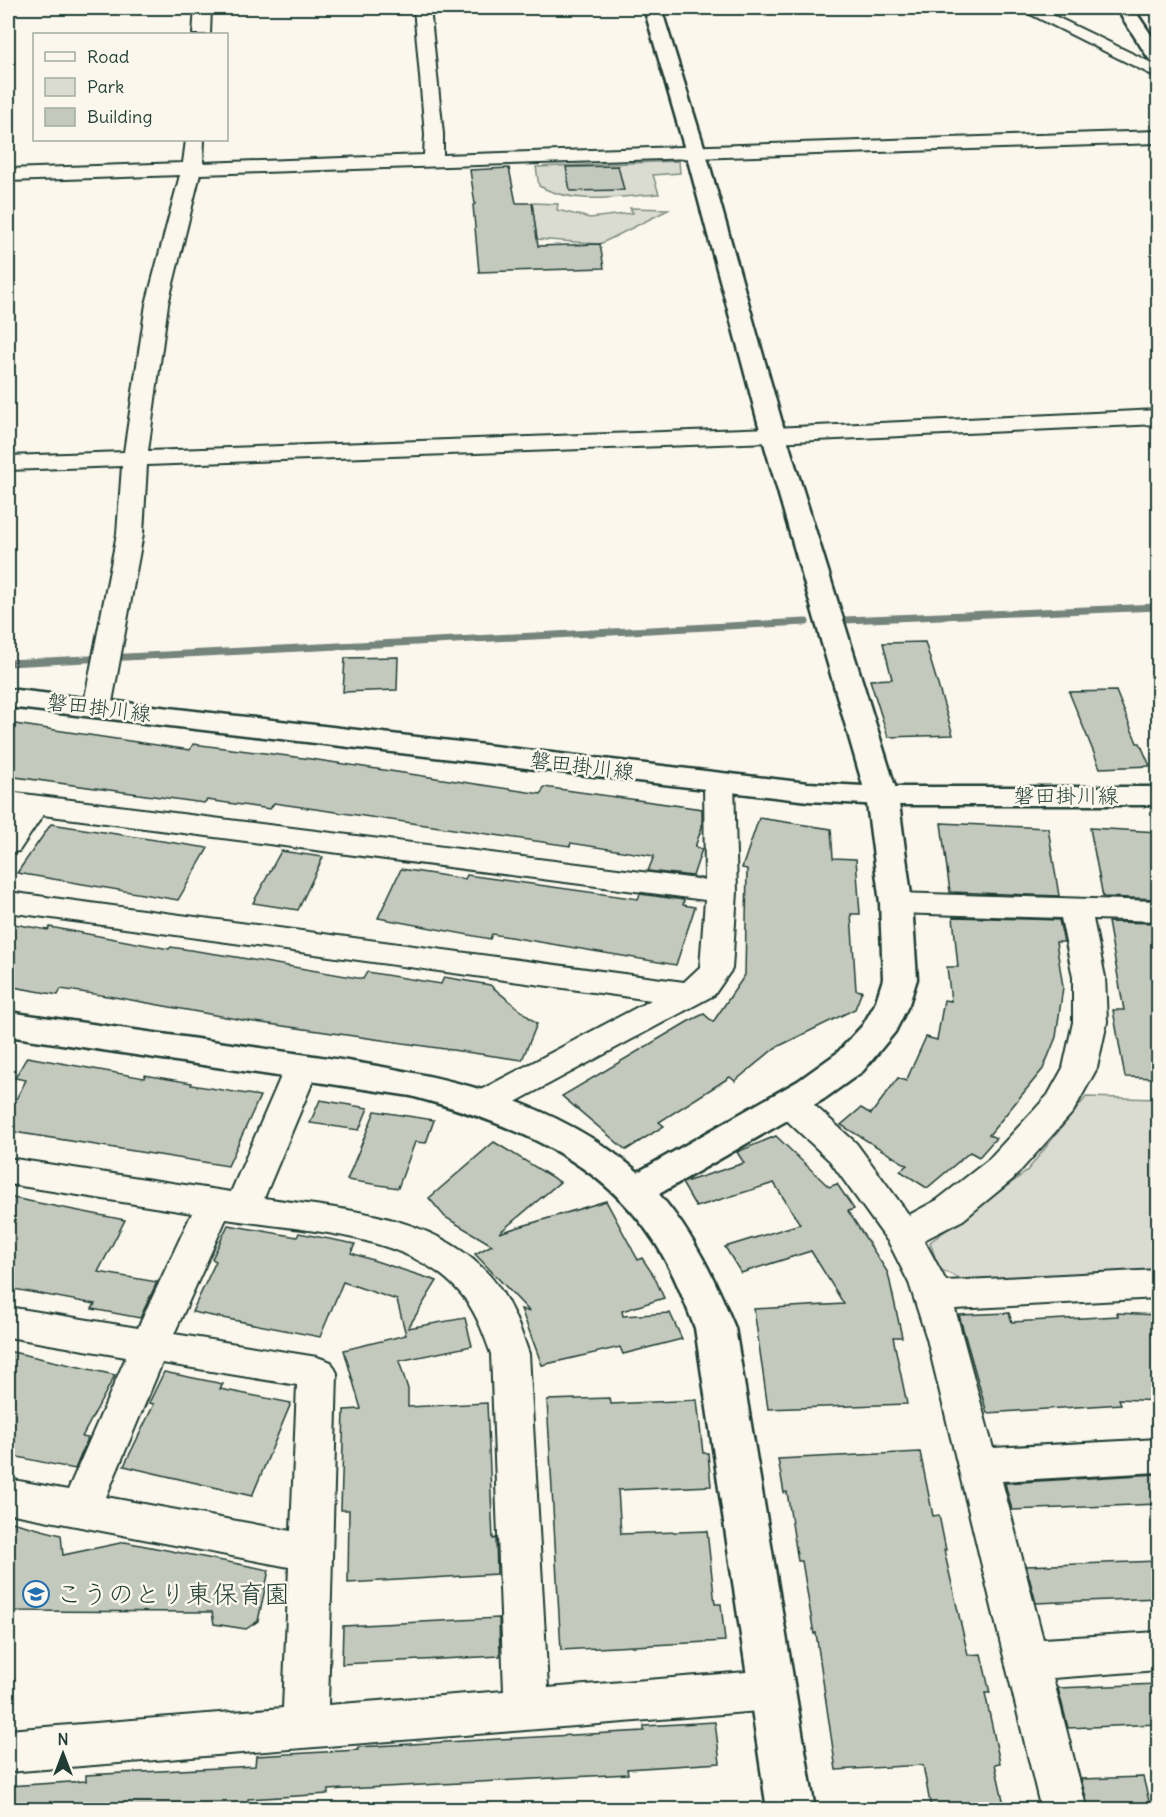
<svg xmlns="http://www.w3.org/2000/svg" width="1166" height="1817" viewBox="0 0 1166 1817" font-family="Delius,'Klee One',sans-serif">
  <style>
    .green { fill: #dbdcd1; stroke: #7d8c82; stroke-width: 1.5 }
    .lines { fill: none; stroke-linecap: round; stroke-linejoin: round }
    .stream { stroke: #74847b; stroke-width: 7 }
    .building { fill: #c4c9be; stroke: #1f3d34; stroke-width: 1.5 }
    .minor-casing { stroke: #1f3d34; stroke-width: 4 }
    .tertiary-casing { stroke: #1f3d34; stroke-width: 5 }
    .secondary-casing { stroke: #1f3d34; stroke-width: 5 }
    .minor { fill: #fbf7ec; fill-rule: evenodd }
    .tertiary { fill: #fbf7ec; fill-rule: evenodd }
    .secondary { fill: #fbf7ec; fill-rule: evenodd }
    .labels { text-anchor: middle; stroke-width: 5; stroke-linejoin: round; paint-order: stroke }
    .street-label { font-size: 21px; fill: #1f3d34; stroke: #fbf7ec }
    .near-poi-label { font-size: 26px; fill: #1f3d34; stroke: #fbf7ec; text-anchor: start }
  </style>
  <rect width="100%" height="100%" fill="#fbf7ec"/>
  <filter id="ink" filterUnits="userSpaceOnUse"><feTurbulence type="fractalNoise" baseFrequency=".0167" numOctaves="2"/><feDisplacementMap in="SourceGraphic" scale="12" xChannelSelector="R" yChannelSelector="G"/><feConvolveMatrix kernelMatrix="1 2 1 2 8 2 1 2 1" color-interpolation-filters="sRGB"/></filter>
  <g filter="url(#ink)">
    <!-- green -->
    <g class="green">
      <path d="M 679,161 L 680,173 L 653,175 L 659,194 C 619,196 575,206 539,186 L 536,167 Z"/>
      <path d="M 532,203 L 558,204 L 557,210 L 590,218 L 633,213 L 630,208 L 670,209 L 600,244 L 537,239 Z"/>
      <path d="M 1086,1097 L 1158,1099 L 1158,1269 L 965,1281 L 939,1269 L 930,1242 L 1026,1172 Z"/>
    </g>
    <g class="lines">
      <!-- stream -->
      <g class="stream">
        <path d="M 845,620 L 1158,607"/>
        <path d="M 8,663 L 806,622"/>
      </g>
    </g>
    <!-- building -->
    <g class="building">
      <path d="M 618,166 L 624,190 L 570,191 L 566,167 Z"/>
      <path d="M 509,168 L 516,203 L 532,203 L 538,246 L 600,244 L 604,268 L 479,272 L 473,205 L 475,204 L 470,170 Z"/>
      <path d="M 925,642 L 953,735 L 888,737 L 870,680 L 892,679 L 883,643 Z"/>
      <path d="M 398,657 L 397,690 L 343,692 L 345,658 Z"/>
      <path d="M 1116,691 L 1137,743 L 1140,743 L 1150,766 L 1100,768 L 1069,692 Z"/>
      <path d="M 8,723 L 190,750 L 193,744 L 311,759 L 541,794 L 544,787 L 702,809 L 702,827 L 695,847 L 702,849 L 693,876 L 648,871 L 654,856 L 571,843 L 570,846 L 274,803 L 270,809 L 207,800 L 204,803 L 8,776 Z"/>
      <path d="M 759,818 L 831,829 L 833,858 L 856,859 L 860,914 L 851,914 L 856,990 L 862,991 L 855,1009 L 775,1048 L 735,1081 L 730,1077 L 659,1122 L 664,1126 L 626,1150 L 562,1096 L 689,1021 L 704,1014 L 713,1022 L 745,975 L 747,869 L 742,868 Z"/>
      <path d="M 941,823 L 1048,828 L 1059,896 L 950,892 Z"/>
      <path d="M 51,824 L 208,848 L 178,900 L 17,873 Z"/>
      <path d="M 1090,828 L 1158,832 L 1158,899 L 1103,897 Z"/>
      <path d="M 281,851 L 323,857 L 298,910 L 253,903 Z"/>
      <path d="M 401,869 L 465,879 L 467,875 L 638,899 L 640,894 L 684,900 L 683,905 L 695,907 L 676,965 L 492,934 L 490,939 L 378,918 Z"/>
      <path d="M 953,917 L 1059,920 L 1064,942 L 1056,942 L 1063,987 L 1056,1037 L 1043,1069 L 989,1135 L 996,1138 L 979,1157 L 970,1152 L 927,1188 L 900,1171 L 907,1165 L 841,1125 L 861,1108 L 871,1114 L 898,1078 L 906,1081 L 926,1037 L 937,1040 L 944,1000 L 951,1001 L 947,967 L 958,967 Z"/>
      <path d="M 1108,922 L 1158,923 L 1158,1078 L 1125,1077 L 1113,1010 L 1124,1010 Z"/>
      <path d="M 8,923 L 48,930 L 50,927 L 169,949 L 171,947 L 236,957 L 363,979 L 367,972 L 441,984 L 444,977 L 490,985 L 537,1024 L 522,1060 L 248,1021 L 120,998 L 61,989 L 58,995 L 8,986 Z"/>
      <path d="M 27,1057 L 144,1078 L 145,1075 L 192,1083 L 191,1085 L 260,1096 L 228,1166 L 8,1131 L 8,1115 L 26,1080 L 15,1078 Z"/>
      <path d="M 320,1100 L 368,1108 L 359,1130 L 310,1123 Z"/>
      <path d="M 375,1111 L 434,1120 L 426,1143 L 415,1142 L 398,1188 L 347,1180 Z"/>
      <path d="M 776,1136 L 829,1187 L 837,1184 L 854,1209 L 848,1211 L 888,1273 L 902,1337 L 893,1337 L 907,1404 L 768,1409 L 754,1309 L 844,1304 L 811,1251 L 741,1273 L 725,1247 L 800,1224 L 774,1183 L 696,1207 L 682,1183 L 744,1163 L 737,1152 Z"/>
      <path d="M 494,1142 L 560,1182 L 499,1233 L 606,1201 L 638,1260 L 642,1258 L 654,1276 L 664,1298 L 622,1311 L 623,1316 L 670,1313 L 682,1339 L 623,1354 L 620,1347 L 542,1365 L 521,1309 L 530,1312 L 475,1254 L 492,1245 L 445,1217 L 429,1198 Z"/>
      <path d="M 8,1197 L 125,1220 L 98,1272 L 157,1282 L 140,1318 L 92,1309 L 95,1304 L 8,1288 Z"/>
      <path d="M 228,1225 L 297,1237 L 299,1233 L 355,1244 L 351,1253 L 437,1281 L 408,1328 L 465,1318 L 472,1346 L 399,1361 L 408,1389 L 408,1407 L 487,1403 L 493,1539 L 496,1538 L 497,1574 L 348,1583 L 349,1510 L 341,1510 L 344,1410 L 361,1409 L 344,1350 L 406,1335 L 397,1300 L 343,1282 L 320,1337 L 192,1312 L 216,1261 L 212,1259 Z"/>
      <path d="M 1009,1313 L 1012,1322 L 1118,1316 L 1117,1313 L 1158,1315 L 1158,1401 L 1119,1399 L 1121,1404 L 987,1413 L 959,1315 Z"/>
      <path d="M 8,1351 L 115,1375 L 82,1437 L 88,1438 L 75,1469 L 8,1455 Z"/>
      <path d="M 164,1372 L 223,1384 L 220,1389 L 291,1403 L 252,1496 L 124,1466 L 154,1404 L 149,1403 Z"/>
      <path d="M 610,1398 L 611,1404 L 697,1400 L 703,1453 L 708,1453 L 711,1486 L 618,1490 L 621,1534 L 707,1531 L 715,1604 L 721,1604 L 725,1641 L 561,1650 L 547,1400 Z"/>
      <path d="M 920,1452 L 933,1516 L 939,1515 L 946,1550 L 944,1550 L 968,1655 L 981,1654 L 990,1693 L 985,1693 L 1000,1763 L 995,1764 L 1005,1809 L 931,1809 L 923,1765 L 836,1770 L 816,1633 L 814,1634 L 802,1561 L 798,1561 L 787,1492 L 784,1493 L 778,1459 Z"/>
      <path d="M 1158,1474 L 1158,1504 L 1012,1510 L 1005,1483 Z"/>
      <path d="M 8,1521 L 61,1535 L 63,1555 L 125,1542 L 269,1570 L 258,1621 L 246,1629 L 214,1624 L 212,1612 L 8,1611 Z"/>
      <path d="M 1158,1561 L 1158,1598 L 1036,1603 L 1026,1566 Z"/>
      <path d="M 499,1618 L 500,1656 L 342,1664 L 343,1626 Z"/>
      <path d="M 1158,1684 L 1158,1724 L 1068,1728 L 1058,1688 Z"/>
      <path d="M 715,1722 L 720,1763 L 627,1769 L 628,1774 L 328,1790 L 328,1794 L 248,1799 L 247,1809 L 8,1809 L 8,1786 L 86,1781 L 86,1775 L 255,1766 L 256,1756 L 358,1750 L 358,1747 L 644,1731 L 644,1726 Z"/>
      <path d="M 1143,1777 L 1151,1809 L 1089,1809 L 1081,1779 Z"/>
    </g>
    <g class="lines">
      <defs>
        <g id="minor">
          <path d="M 195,8 L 211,8 L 210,34 L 193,34 Z"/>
          <path d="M 414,8 L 430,8 L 443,134 L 443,155 L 1158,131 L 1158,143 L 200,174 L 168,304 L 148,451 L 773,428 L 1158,410 L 1158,424 L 773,442 L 147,465 L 143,534 L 111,708 L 107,714 L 97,716 L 87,714 L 83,708 L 117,534 L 122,466 L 8,470 L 8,456 L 124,452 L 146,304 L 180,175 L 8,181 L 8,169 L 183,163 L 186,140 L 204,140 L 203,163 L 424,155 L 425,134 Z"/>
          <path d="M 1018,8 L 1038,8 L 1158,66 L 1158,78 Z"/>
          <path d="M 719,773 L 729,776 L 734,782 L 737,892 L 732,969 L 714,995 L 497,1112 L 485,1115 L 473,1112 L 468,1103 L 473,1094 L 651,1000 L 8,912 L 8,892 L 684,982 L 700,967 L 705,900 L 43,815 L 19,851 L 8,853 L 8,822 L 15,811 L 8,810 L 8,792 L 705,880 L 704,782 L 709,776 Z"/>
          <path d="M 896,893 L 1158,901 L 1158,921 L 1093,919 L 1105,977 L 1107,1022 L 1097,1068 L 1073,1112 L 1013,1179 L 963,1220 L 924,1240 L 946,1281 L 1158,1270 L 1158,1298 L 955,1309 L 993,1448 L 1158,1439 L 1158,1472 L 1002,1481 L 1043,1639 L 1158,1632 L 1158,1670 L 1053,1678 L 1087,1810 L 1041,1810 L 927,1339 L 909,1283 L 889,1243 L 830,1161 L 778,1112 L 773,1103 L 778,1094 L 790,1091 L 802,1094 L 856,1143 L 909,1215 L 937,1200 L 987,1161 L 1048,1095 L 1063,1068 L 1073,1022 L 1073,977 L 1061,918 L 896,913 L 885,910 L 880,903 L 885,896 Z"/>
          <path d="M 302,1055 L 314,1059 L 319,1067 L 264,1198 C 342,1210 434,1213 490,1276 C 509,1298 520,1327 529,1354 L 548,1688 L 772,1670 L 788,1676 L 794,1690 L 788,1704 L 772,1710 L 8,1772 L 8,1730 L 283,1708 L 289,1567 L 8,1513 L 8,1479 L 68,1490 L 126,1357 L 8,1337 L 8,1307 L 138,1328 L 192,1213 L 8,1184 L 8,1158 L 231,1192 L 285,1067 L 290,1059 ZM 226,1219 C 301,1231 417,1232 466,1300 C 478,1317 484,1335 491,1354 L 504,1691 L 328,1705 L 337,1373 L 331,1362 L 317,1357 L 174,1334 ZM 162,1363 L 297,1385 L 291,1531 L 106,1497 Z"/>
        </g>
        <g id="tertiary">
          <path d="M 644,8 L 661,8 L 706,153 L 783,426 L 898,796 L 912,903 L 917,979 L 909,1004 L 895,1032 L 863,1071 L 824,1099 L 659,1194 C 694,1235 715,1279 735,1328 L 815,1810 L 767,1810 L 695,1328 C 683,1298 672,1268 654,1241 C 599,1156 504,1121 411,1096 L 8,1036 L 8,1012 C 92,1024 176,1036 260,1048 C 392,1068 532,1081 638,1172 L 798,1081 L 837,1053 L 863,1025 L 875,1004 L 883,979 L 880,903 L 866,796 L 759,426 L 686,153 Z"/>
          <path d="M 1116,8 L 1133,8 L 1158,45 L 1158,63 L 1151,62 Z"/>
        </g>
        <path id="secondary" d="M 8,689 L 808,783 L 882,787 L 1158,787 L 1158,805 L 882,805 L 808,801 L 8,707 Z"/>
      </defs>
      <!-- minor casing -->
      <use href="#minor" class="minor-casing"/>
      <!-- tertiary casing -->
      <use href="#tertiary" class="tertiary-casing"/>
      <!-- secondary casing -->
      <use href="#secondary" class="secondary-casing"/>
      <!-- minor -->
      <use href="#minor" class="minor"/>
      <!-- tertiary -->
      <use href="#tertiary" class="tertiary"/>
      <!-- secondary -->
      <use href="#secondary" class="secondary"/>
    </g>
  </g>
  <!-- icons -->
  <defs>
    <symbol id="school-ring" viewBox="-11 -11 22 22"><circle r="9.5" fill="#fbf7ec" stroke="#1f6fb2" stroke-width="1.5"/><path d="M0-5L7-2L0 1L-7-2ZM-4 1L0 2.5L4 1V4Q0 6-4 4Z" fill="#1f6fb2"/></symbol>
  </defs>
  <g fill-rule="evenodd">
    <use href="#school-ring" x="21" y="1579" width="30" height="30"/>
  </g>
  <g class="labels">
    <!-- street labels -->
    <g class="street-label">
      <text transform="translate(99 708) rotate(7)" y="7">磐田掛川線</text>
      <text transform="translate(582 766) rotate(7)" y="7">磐田掛川線</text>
      <text x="1066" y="803">磐田掛川線</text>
    </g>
    <!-- near-poi labels -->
    <g class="near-poi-label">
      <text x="56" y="1603">こうのとり東保育園</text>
    </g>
  </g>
  <!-- margin -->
  <rect width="1166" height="1817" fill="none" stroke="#fbf7ec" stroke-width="30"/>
  <rect x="15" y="15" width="1136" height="1787" fill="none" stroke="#1f3d34" stroke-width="2" filter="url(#ink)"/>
  <!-- legend -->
  <rect x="33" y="33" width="195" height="108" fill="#fbf7ec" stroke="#a3ada2" stroke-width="1.5"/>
  <rect x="45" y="52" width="30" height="9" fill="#fbf7ec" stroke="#a3ada2" stroke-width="1.5"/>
  <text x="87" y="63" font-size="18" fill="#1f3d34">Road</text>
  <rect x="45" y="78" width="30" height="18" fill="#dbdcd1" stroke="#a3ada2" stroke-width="1.5"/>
  <text x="87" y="93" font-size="18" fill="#1f3d34">Park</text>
  <rect x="45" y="108" width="30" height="18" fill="#c4c9be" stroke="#a3ada2" stroke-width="1.5"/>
  <text x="87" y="123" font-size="18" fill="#1f3d34">Building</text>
  <!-- north arrow -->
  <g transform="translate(63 1754)" stroke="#fbf7ec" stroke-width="4.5" paint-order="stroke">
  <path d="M0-4.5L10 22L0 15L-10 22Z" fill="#1f3d34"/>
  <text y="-9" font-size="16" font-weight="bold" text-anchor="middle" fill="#1f3d34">N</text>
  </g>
</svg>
